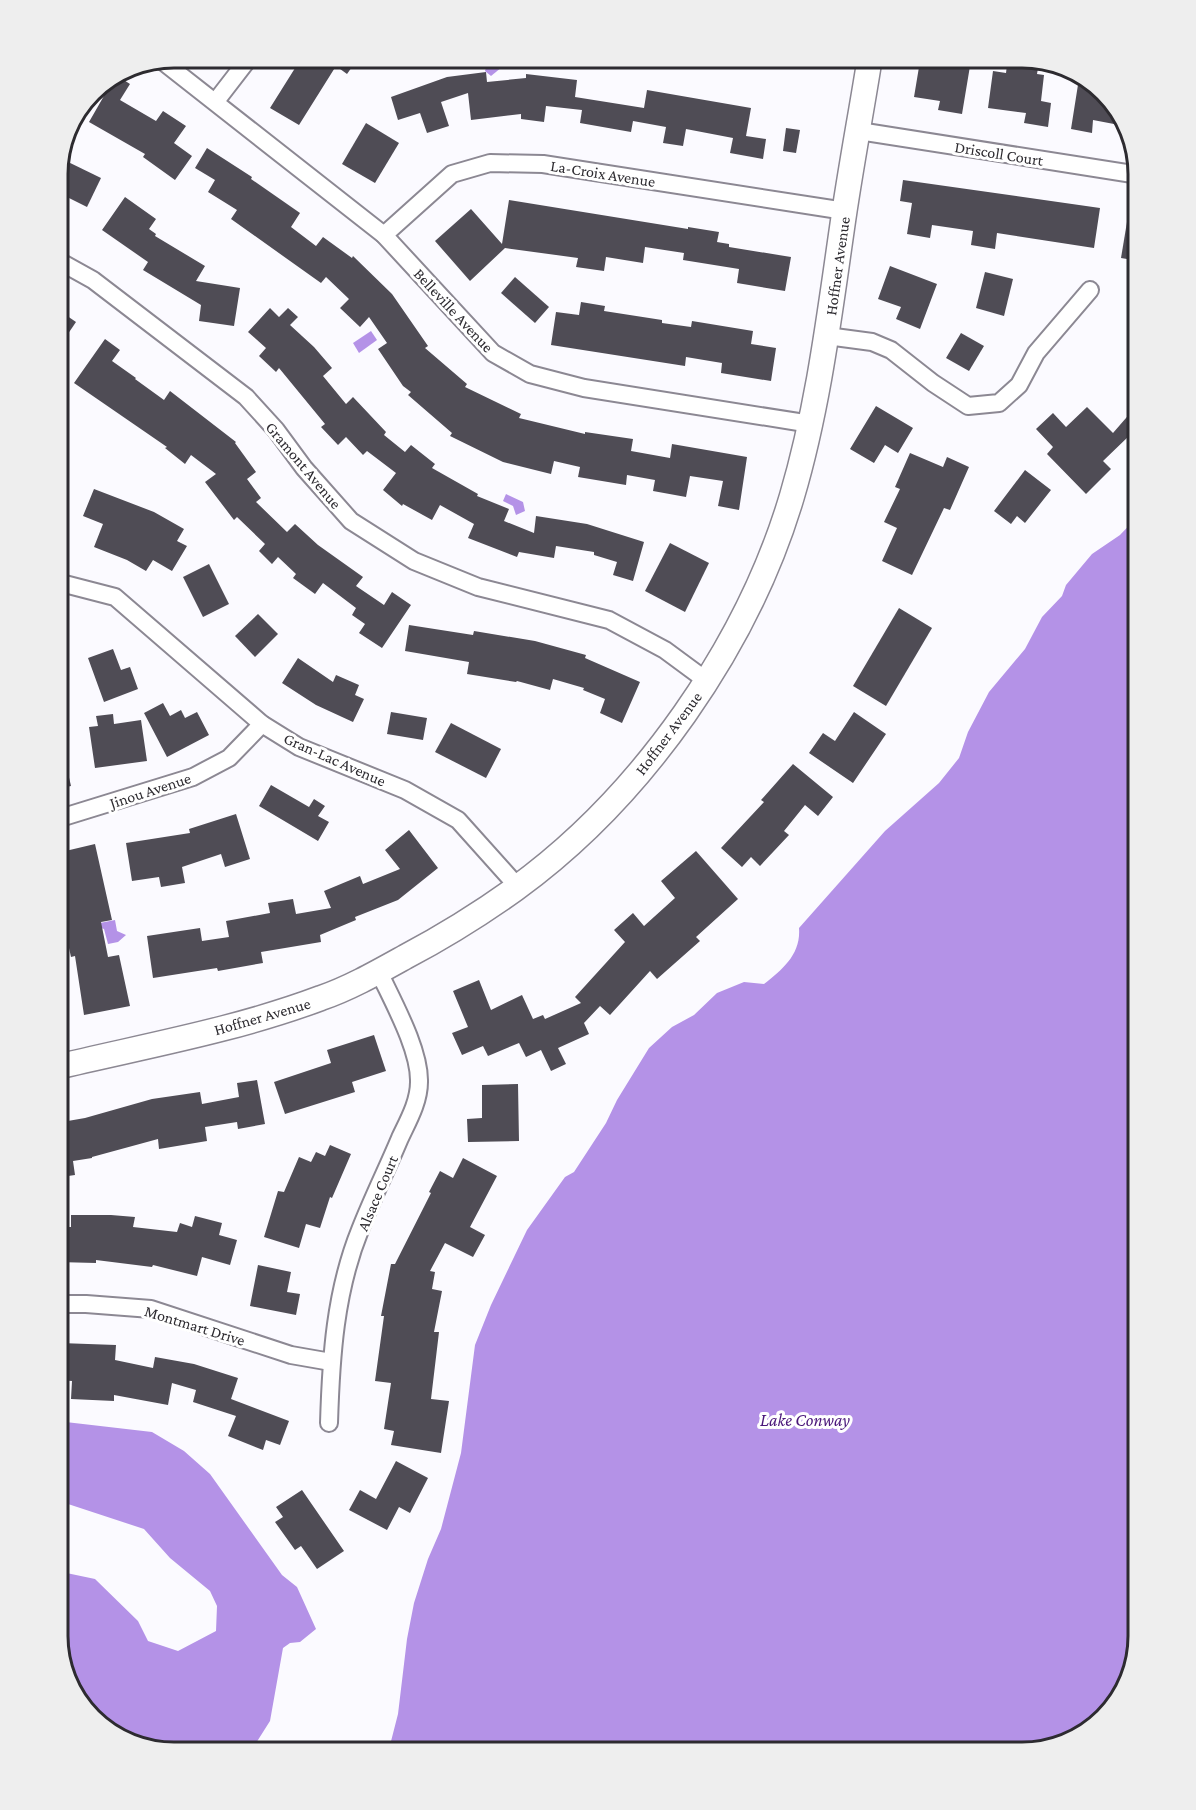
<svg xmlns="http://www.w3.org/2000/svg" width="1196" height="1810" viewBox="0 0 1196 1810" font-family="'Crimson Pro',serif">
  <style>
    .water { fill: #b492e7 }
    .building { fill: #4f4c55 }
    .lines { fill: none; stroke-linecap: round; stroke-linejoin: round }
    .street-casing { stroke: #8c8893; stroke-width: 20 }
    .secondary-casing { stroke: #8c8893; stroke-width: 27 }
    .street { stroke: #fff; stroke-width: 16 }
    .secondary { stroke: #fff; stroke-width: 24 }
    .labels { text-anchor: middle; stroke-width: 6; stroke-linejoin: round; paint-order: stroke }
    .street-label { font-size: 16px; fill: #2d2b30; stroke: #fff }
    .water-label { font-size: 18px; font-style: italic; fill: #4a177a; stroke: #fff }
    .rim { fill: none; stroke: #2d2b30; stroke-width: 3 }
  </style>
  <rect width="100%" height="100%" fill="#fbfaff"/>
  <!-- water -->
  <g class="water">
    <path d="M 502,57 L 506,59 L 507,63 L 491,76 L 485,71 L 488,62 Z"/>
    <path d="M 371,331 L 377,340 L 359,353 L 353,343 Z"/>
    <path d="M 506,494 L 523,502 L 525,511 L 516,515 L 513,506 L 503,501 Z"/>
    <path d="M 1139,515 L 1139,1637 L 1123,1695 L 1080,1738 L 1023,1753 L 388,1753 L 398,1714 L 407,1639 L 414,1603 L 428,1559 L 441,1529 L 461,1453 L 475,1345 L 491,1305 L 527,1230 L 565,1177 L 574,1172 L 606,1123 L 617,1100 L 649,1048 L 672,1027 L 694,1015 L 717,993 L 744,982 L 764,984 C 783,969 801,954 799,928 L 885,831 L 939,783 L 959,758 L 968,732 L 989,692 L 1025,649 L 1042,617 L 1062,596 L 1066,585 L 1092,554 L 1120,535 Z"/>
    <path d="M 115,920 L 117,931 L 126,935 L 118,942 L 108,944 L 104,929 L 101,928 L 100,923 Z"/>
    <path d="M 57,1421 L 152,1432 L 184,1451 L 210,1474 L 282,1575 L 297,1587 L 316,1629 L 300,1642 L 290,1643 L 283,1648 L 270,1721 L 251,1751 L 248,1753 L 166,1753 L 115,1737 L 72,1694 L 57,1636 L 57,1571 L 95,1579 L 138,1621 L 148,1641 L 178,1651 L 216,1631 L 217,1606 L 210,1591 L 170,1558 L 144,1529 L 65,1503 L 57,1505 Z"/>
  </g>
  <!-- building -->
  <g class="building">
    <path d="M 302,57 L 359,57 L 347,74 L 336,66 L 299,125 L 270,108 Z"/>
    <path d="M 947,57 L 971,60 L 962,114 L 938,110 L 940,101 L 914,97 L 920,61 L 945,65 Z"/>
    <path d="M 1008,57 L 1039,62 L 1037,74 L 1044,75 L 1041,101 L 1051,103 L 1048,127 L 1024,123 L 1026,113 L 988,108 L 993,71 L 1006,73 Z"/>
    <path d="M 486,72 L 487,82 L 526,78 L 526,74 L 577,80 L 575,97 L 644,108 L 647,90 L 751,108 L 746,136 L 766,139 L 763,159 L 730,153 L 733,138 L 686,129 L 683,146 L 663,143 L 666,127 L 633,121 L 631,132 L 580,123 L 582,110 L 546,106 L 544,122 L 521,119 L 521,114 L 471,120 L 468,93 L 441,102 L 449,126 L 427,133 L 420,113 L 398,120 L 391,97 L 447,77 Z"/>
    <path d="M 1080,72 L 1117,109 L 1114,124 L 1093,120 L 1092,133 L 1071,129 Z"/>
    <path d="M 116,75 L 130,84 L 120,100 L 156,121 L 163,111 L 186,126 L 174,143 L 192,156 L 175,180 L 143,157 L 145,154 L 89,122 Z"/>
    <path d="M 366,123 L 399,143 L 375,183 L 342,164 Z"/>
    <path d="M 786,128 L 800,130 L 796,153 L 783,151 Z"/>
    <path d="M 207,148 L 252,177 L 251,179 L 300,213 L 291,227 L 316,246 L 323,237 L 352,258 L 353,256 L 392,294 L 428,346 L 425,348 L 467,384 L 465,387 L 521,414 L 519,418 L 585,434 L 585,432 L 633,439 L 631,451 L 670,458 L 672,444 L 747,457 L 739,510 L 718,506 L 723,481 L 690,476 L 686,497 L 653,491 L 655,480 L 627,475 L 626,485 L 578,477 L 580,467 L 554,461 L 551,474 L 503,462 L 450,436 L 452,433 L 408,395 L 411,392 L 403,386 L 378,349 L 387,343 L 369,317 L 360,327 L 340,308 L 349,299 L 326,277 L 321,283 L 231,219 L 237,210 L 208,192 L 215,180 L 195,168 Z"/>
    <path d="M 62,159 L 101,178 L 87,207 L 57,192 L 57,169 Z"/>
    <path d="M 903,180 L 1100,208 L 1094,248 L 997,233 L 995,249 L 971,245 L 973,231 L 932,225 L 930,238 L 907,234 L 912,203 L 900,201 Z"/>
    <path d="M 125,197 L 156,219 L 149,229 L 156,234 L 155,236 L 205,266 L 196,281 L 240,288 L 234,326 L 199,321 L 201,305 L 143,270 L 148,262 L 102,230 Z"/>
    <path d="M 509,200 L 688,229 L 688,227 L 719,232 L 717,242 L 729,244 L 729,247 L 791,257 L 785,291 L 737,283 L 739,269 L 683,260 L 684,253 L 645,247 L 643,263 L 606,257 L 604,271 L 576,267 L 578,258 L 505,248 L 470,281 L 435,241 L 471,209 L 502,244 Z"/>
    <path d="M 1128,216 L 1139,217 L 1139,261 L 1121,258 Z"/>
    <path d="M 890,266 L 937,284 L 920,329 L 896,319 L 901,307 L 878,299 Z"/>
    <path d="M 985,272 L 1013,279 L 1004,316 L 976,308 Z"/>
    <path d="M 515,277 L 549,307 L 535,323 L 501,293 Z"/>
    <path d="M 581,302 L 605,306 L 604,311 L 662,320 L 662,323 L 691,327 L 692,321 L 753,331 L 751,344 L 776,348 L 771,381 L 721,373 L 722,363 L 686,357 L 685,366 L 551,345 L 556,312 L 579,315 Z"/>
    <path d="M 270,308 L 279,317 L 288,308 L 298,317 L 290,325 L 314,347 L 332,368 L 323,376 L 346,404 L 353,397 L 386,432 L 384,435 L 405,452 L 411,445 L 435,464 L 432,468 L 478,494 L 477,496 L 509,509 L 504,521 L 534,533 L 536,516 L 587,524 L 644,542 L 633,581 L 613,575 L 617,562 L 594,555 L 594,552 L 556,546 L 554,558 L 519,552 L 517,557 L 468,538 L 474,524 L 440,505 L 432,520 L 403,504 L 402,506 L 383,490 L 396,473 L 367,451 L 363,455 L 346,437 L 338,445 L 321,427 L 325,424 L 279,368 L 276,372 L 259,356 L 266,348 L 248,332 Z"/>
    <path d="M 57,309 L 76,322 L 57,350 Z"/>
    <path d="M 961,333 L 984,346 L 969,371 L 946,358 Z"/>
    <path d="M 105,339 L 120,350 L 112,361 L 136,378 L 135,379 L 164,400 L 170,391 L 236,442 L 235,443 L 256,472 L 247,479 L 261,498 L 256,502 L 287,532 L 295,524 L 318,545 L 363,577 L 356,586 L 384,605 L 392,592 L 411,605 L 382,648 L 359,633 L 365,624 L 352,615 L 356,608 L 323,583 L 315,594 L 293,578 L 296,574 L 278,557 L 272,564 L 259,551 L 265,544 L 237,517 L 234,520 L 205,482 L 216,474 L 191,455 L 185,464 L 165,448 L 167,447 L 74,383 Z"/>
    <path d="M 1139,403 L 1139,443 L 1130,435 L 1103,461 L 1111,469 L 1086,494 L 1047,454 L 1053,447 L 1036,429 L 1053,413 L 1066,427 L 1087,407 L 1113,433 Z"/>
    <path d="M 876,406 L 913,428 L 898,453 L 885,445 L 874,463 L 850,449 Z"/>
    <path d="M 910,453 L 943,467 L 947,457 L 969,467 L 950,510 L 944,508 L 912,575 L 882,561 L 897,528 L 884,522 L 900,489 L 895,487 Z"/>
    <path d="M 1025,470 L 1051,490 L 1025,523 L 1017,516 L 1011,524 L 994,511 Z"/>
    <path d="M 94,489 L 154,512 L 184,529 L 177,541 L 187,546 L 172,571 L 153,560 L 146,571 L 127,560 L 94,547 L 103,524 L 83,516 Z"/>
    <path d="M 670,543 L 709,563 L 685,612 L 645,591 Z"/>
    <path d="M 209,564 L 229,604 L 203,617 L 183,577 Z"/>
    <path d="M 899,608 L 932,628 L 886,706 L 853,686 Z"/>
    <path d="M 258,614 L 278,634 L 255,657 L 235,636 Z"/>
    <path d="M 409,625 L 473,635 L 474,631 L 535,641 L 586,655 L 585,658 L 640,682 L 622,723 L 600,713 L 605,699 L 583,690 L 584,688 L 553,679 L 550,690 L 517,681 L 516,682 L 467,674 L 469,662 L 405,651 Z"/>
    <path d="M 113,649 L 121,670 L 130,667 L 138,689 L 104,702 L 88,658 Z"/>
    <path d="M 298,658 L 333,682 L 336,675 L 359,685 L 355,695 L 364,699 L 353,722 L 316,705 L 282,683 Z"/>
    <path d="M 163,703 L 170,716 L 181,710 L 185,718 L 197,712 L 209,735 L 167,757 L 144,713 Z"/>
    <path d="M 391,712 L 427,718 L 423,740 L 387,734 Z"/>
    <path d="M 854,712 L 886,734 L 853,783 L 809,753 L 823,733 L 835,741 Z"/>
    <path d="M 113,714 L 114,724 L 141,720 L 147,761 L 95,768 L 89,727 L 98,726 L 96,716 Z"/>
    <path d="M 451,723 L 501,749 L 486,778 L 435,752 Z"/>
    <path d="M 57,747 L 62,747 L 71,786 L 57,789 Z"/>
    <path d="M 793,764 L 833,797 L 818,816 L 805,805 L 784,831 L 789,835 L 760,866 L 751,857 L 742,867 L 721,848 L 764,802 L 761,800 Z"/>
    <path d="M 271,785 L 309,807 L 314,799 L 325,806 L 318,816 L 329,822 L 318,841 L 259,806 Z"/>
    <path d="M 236,814 L 250,859 L 225,867 L 221,854 L 182,867 L 185,883 L 161,887 L 159,877 L 132,881 L 126,843 L 190,833 L 189,829 Z"/>
    <path d="M 409,830 L 438,868 L 398,900 L 355,917 L 356,920 L 320,935 L 321,942 L 261,952 L 263,963 L 218,971 L 217,968 L 153,978 L 147,936 L 200,928 L 202,941 L 229,937 L 226,921 L 270,913 L 268,903 L 293,899 L 296,914 L 331,908 L 324,891 L 360,876 L 363,884 L 400,869 L 385,850 Z"/>
    <path d="M 95,844 L 112,920 L 101,922 L 108,957 L 119,955 L 130,1006 L 84,1015 L 75,956 L 71,957 L 57,894 L 57,853 Z"/>
    <path d="M 696,851 L 738,899 L 696,937 L 700,941 L 657,979 L 650,971 L 610,1015 L 600,1006 L 584,1023 L 589,1034 L 558,1048 L 566,1064 L 551,1071 L 541,1050 L 526,1057 L 519,1043 L 488,1056 L 483,1046 L 462,1055 L 452,1033 L 468,1027 L 453,991 L 479,980 L 491,1010 L 522,995 L 533,1019 L 543,1015 L 545,1019 L 581,1003 L 575,997 L 625,942 L 614,930 L 633,913 L 644,926 L 675,898 L 661,881 Z"/>
    <path d="M 374,1035 L 386,1071 L 352,1082 L 355,1092 L 285,1114 L 274,1082 L 331,1063 L 327,1050 Z"/>
    <path d="M 257,1080 L 265,1124 L 238,1129 L 237,1122 L 205,1127 L 207,1141 L 159,1149 L 158,1139 L 92,1157 L 92,1158 L 73,1161 L 75,1175 L 61,1177 L 59,1165 L 57,1166 L 57,1134 L 64,1133 L 62,1122 L 85,1118 L 152,1099 L 200,1092 L 202,1104 L 239,1097 L 237,1083 Z"/>
    <path d="M 518,1084 L 519,1141 L 468,1142 L 467,1119 L 482,1118 L 482,1085 Z"/>
    <path d="M 330,1145 L 351,1154 L 332,1198 L 330,1197 L 320,1228 L 306,1224 L 299,1248 L 264,1237 L 278,1191 L 284,1192 L 299,1157 L 311,1162 L 316,1152 L 325,1156 Z"/>
    <path d="M 463,1158 L 497,1176 L 470,1227 L 485,1235 L 473,1257 L 445,1243 L 430,1271 L 435,1272 L 432,1289 L 442,1291 L 434,1332 L 439,1332 L 431,1399 L 449,1401 L 441,1453 L 391,1445 L 394,1431 L 384,1429 L 391,1383 L 375,1381 L 384,1316 L 381,1316 L 391,1264 L 395,1264 L 431,1193 L 429,1192 L 440,1171 L 453,1178 Z"/>
    <path d="M 71,1215 L 111,1215 L 135,1217 L 133,1227 L 177,1232 L 180,1223 L 192,1227 L 195,1216 L 222,1223 L 219,1235 L 237,1240 L 230,1265 L 202,1257 L 197,1276 L 153,1265 L 152,1267 L 96,1260 L 96,1263 L 57,1262 L 57,1227 L 71,1227 Z"/>
    <path d="M 258,1265 L 291,1272 L 287,1292 L 300,1294 L 296,1315 L 250,1306 Z"/>
    <path d="M 60,1343 L 116,1345 L 115,1360 L 153,1368 L 155,1357 L 194,1364 L 238,1378 L 231,1399 L 289,1421 L 280,1445 L 266,1440 L 263,1450 L 228,1436 L 236,1416 L 193,1402 L 196,1390 L 172,1383 L 168,1405 L 114,1395 L 114,1401 L 71,1399 L 72,1381 L 58,1380 Z"/>
    <path d="M 396,1461 L 428,1478 L 410,1513 L 399,1507 L 387,1530 L 349,1510 L 360,1490 L 376,1499 Z"/>
    <path d="M 302,1490 L 344,1551 L 317,1569 L 301,1546 L 295,1550 L 275,1522 L 283,1517 L 276,1507 Z"/>
  </g>
  <g class="lines">
    <defs>
      <g id="street">
        <path d="M 161,60 L 384,235 L 493,353 L 530,374 L 584,388 L 811,424"/>
        <path d="M 216,101 L 250,57"/>
        <path d="M 859,131 L 1139,175"/>
        <path d="M 384,235 L 452,174 L 490,163 L 543,164 L 845,211"/>
        <path d="M 57,260 L 93,280 L 246,397 L 276,430 L 304,468 L 351,521 L 414,561 L 478,587 L 609,620 L 665,650 L 707,681"/>
        <path d="M 827,336 L 872,342 L 891,350 L 933,383 L 968,406 L 999,403 L 1019,385 L 1036,353 L 1090,290"/>
        <path d="M 57,582 L 115,597 L 262,724 L 299,747 L 405,790 L 458,820 L 518,887"/>
        <path d="M 57,819 L 193,777 L 229,758 L 262,724"/>
        <path d="M 57,1304 L 86,1304 L 151,1309 L 291,1355 L 331,1362"/>
        <path d="M 329,1423 C 331,1357 335,1292 360,1230 C 372,1199 387,1169 400,1138 C 408,1121 419,1102 419,1082 C 420,1050 393,1002 379,972"/>
      </g>
      <path id="secondary" d="M 57,1067 C 145,1046 236,1030 321,998 C 350,988 378,972 405,957 C 443,937 480,914 515,889 C 642,797 748,645 792,496 C 818,408 829,318 842,228 C 850,171 861,114 870,57"/>
    </defs>
    <!-- street casing -->
    <use href="#street" class="street-casing"/>
    <!-- secondary casing -->
    <use href="#secondary" class="secondary-casing"/>
    <!-- street -->
    <use href="#street" class="street"/>
    <!-- secondary -->
    <use href="#secondary" class="secondary"/>
  </g>
  <g class="labels">
    <!-- street labels -->
    <g class="street-label">
      <text transform="translate(999 153) rotate(9)" y="6">Driscoll Court</text>
      <text transform="translate(603 173) rotate(9)" y="6">La-Croix Avenue</text>
      <text transform="translate(837 266) rotate(-82)" y="6">Hoffner Avenue</text>
      <text transform="translate(454 310) rotate(47)" y="6">Belleville Avenue</text>
      <text transform="translate(304 465) rotate(50)" y="6">Gramont Avenue</text>
      <text transform="translate(668 733) rotate(-53)" y="6">Hoffner Avenue</text>
      <text transform="translate(335 759) rotate(24)" y="6">Gran-Lac Avenue</text>
      <text transform="translate(150 790) rotate(-18)" y="6">Jinou Avenue</text>
      <text transform="translate(262 1016) rotate(-16)" y="6">Hoffner Avenue</text>
      <text transform="translate(377 1193) rotate(-67)" y="6">Alsace Court</text>
      <text transform="translate(195 1325) rotate(17)" y="6">Montmart Drive</text>
    </g>
    <!-- water labels -->
    <g class="water-label">
      <text x="805" y="1426">Lake Conway</text>
    </g>
  </g>
  <!-- crop -->
  <path d="M0 0H1196V1810H0ZM174 68H1022A106 106 0 0 1 1128 174V1636A106 106 0 0 1 1022 1742H174A106 106 0 0 1 68 1636V174A106 106 0 0 1 174 68Z" fill="#eee" fill-rule="evenodd"/>
  <path class="rim" d="M174 68H1022A106 106 0 0 1 1128 174V1636A106 106 0 0 1 1022 1742H174A106 106 0 0 1 68 1636V174A106 106 0 0 1 174 68Z"/>
</svg>
